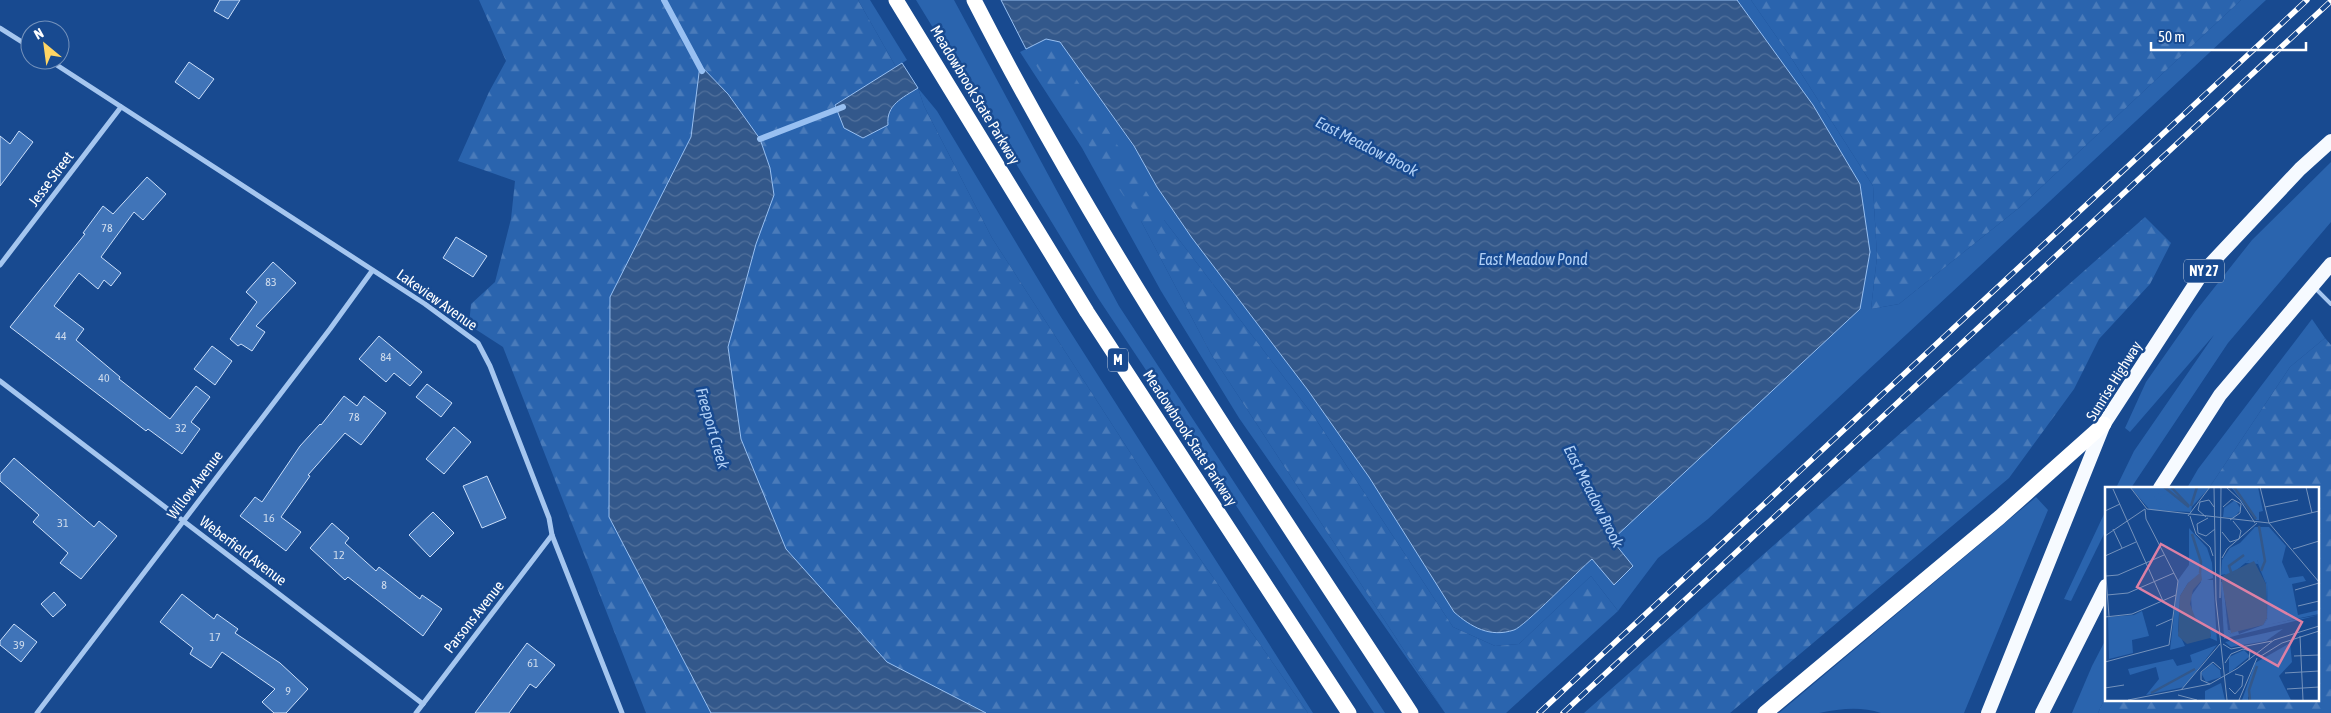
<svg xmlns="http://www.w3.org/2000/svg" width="2331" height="713" viewBox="0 0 2331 713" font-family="'Asap Condensed',sans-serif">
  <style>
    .green { fill: #2a64ae }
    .forest { fill: url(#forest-firs) }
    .water { fill: url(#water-waves); stroke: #98c0f2 }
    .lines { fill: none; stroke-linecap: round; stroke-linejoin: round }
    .stream { stroke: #98c0f2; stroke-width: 6 }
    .building { fill: #4074b8; stroke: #cce0fb }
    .service { stroke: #a5c6ef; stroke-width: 4 }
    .minor { stroke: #a5c6ef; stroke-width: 5 }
    .trunk { stroke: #f6faff; stroke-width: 14 }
    .motorway { stroke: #fff; stroke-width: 15 }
    .rail-casing { stroke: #fff; stroke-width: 5.5 }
    .rail { stroke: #184a90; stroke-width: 4; stroke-dasharray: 11; stroke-linecap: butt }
    .labels { text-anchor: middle; stroke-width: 5; stroke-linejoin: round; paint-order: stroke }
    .number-label { font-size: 12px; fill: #cfdced }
    .shield { fill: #184a90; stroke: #bac9de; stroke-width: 1 }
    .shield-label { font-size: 14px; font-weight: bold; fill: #fff }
    .street-label { font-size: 15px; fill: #fff; stroke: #184a90 }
    .water-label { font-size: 16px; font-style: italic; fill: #b1d0f6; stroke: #184a90 }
    .inset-river { fill: none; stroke: #33588b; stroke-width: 2.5 }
    .inset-road { fill: none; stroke: #7492bc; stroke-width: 1 }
    .view { fill: #dd80a5; fill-opacity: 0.15; stroke: #dd80a5; stroke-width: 2.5 }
    .inset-edge { fill: none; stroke: #fff; stroke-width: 2.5 }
  </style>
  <defs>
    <pattern id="forest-firs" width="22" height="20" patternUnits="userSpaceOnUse" patternTransform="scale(1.25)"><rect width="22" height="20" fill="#2a64ae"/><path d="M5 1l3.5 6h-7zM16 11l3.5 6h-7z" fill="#4a7bba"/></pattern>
    <pattern id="water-waves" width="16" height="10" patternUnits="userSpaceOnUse" patternTransform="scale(1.25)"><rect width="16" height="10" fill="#33588b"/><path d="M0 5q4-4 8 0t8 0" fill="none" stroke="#52719c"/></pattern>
  </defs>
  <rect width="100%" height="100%" fill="#184a90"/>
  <!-- green -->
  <g class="green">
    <path d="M 858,0 L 870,0 L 907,60 L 896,67 Z"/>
    <path d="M 916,0 L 954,0 L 1119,306 L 1385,713 L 1374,713 L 1098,298 Z"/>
    <path d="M 1737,0 L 1751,0 L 1792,59 L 1873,186 L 1877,257 L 1871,309 L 1899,304 L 2020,207 L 2241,0 L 2266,0 L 1708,519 L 1658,558 L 1618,611 L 1591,576 L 1519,644 L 1495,646 L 1453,627 L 1315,418 L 1164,220 L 1141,221 L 1211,354 L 1445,713 L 1239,418 L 1161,291 L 1082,148 L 1020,52 L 1046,39 L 1060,42 L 1134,147 L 1157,187 L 1192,238 L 1307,389 L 1369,477 L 1454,612 C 1471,627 1490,638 1514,630 C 1524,627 1580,570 1592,559 L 1614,585 L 1633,566 L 1611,540 L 1860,309 L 1860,184 L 1813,105 Z"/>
    <path d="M 918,88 L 937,111 L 1059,314 L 1313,713 L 1308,713 L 1182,533 L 992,238 L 924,106 Z"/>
    <path d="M 2331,162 L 2331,222 L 2228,343 L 2131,488 L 2116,488 L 2134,451 L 2214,335 L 2130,432 L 2125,428 L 2146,382 L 2195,312 L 2252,240 Z"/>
    <path d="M 2312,319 L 2325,338 L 2290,367 L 2209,488 L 2187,488 L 2198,469 Z"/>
    <path d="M 2036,497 L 2048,510 L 1964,713 L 1881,713 C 1860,706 1840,709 1819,713 C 1806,713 1791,713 1779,713 Z"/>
    <path d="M 2106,510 L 2106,530 L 2071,601 L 2064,599 Z"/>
    <path d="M 2106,639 L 2106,696 L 2098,713 L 2072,713 L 2092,666 Z"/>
  </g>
  <!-- forest -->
  <g class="forest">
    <path d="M 479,0 L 858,0 L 896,67 L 835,105 L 863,138 L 888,125 C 887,105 902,98 918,88 L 924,106 L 992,238 L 1182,533 L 1308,713 L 986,713 L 884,664 L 786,549 L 740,439 L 728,347 L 756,244 L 774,195 L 770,168 L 760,139 L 728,94 L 701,66 L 691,137 L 610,298 L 609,517 L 711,713 L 646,713 L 503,347 L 469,325 L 471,304 L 495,282 L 511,219 L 515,181 L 458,161 L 489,92 L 506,61 Z"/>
    <path d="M 1751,0 L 2241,0 L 2020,207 L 1899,304 L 1871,309 L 1877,257 L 1873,186 L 1792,59 Z"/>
    <path d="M 1057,48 L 1164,220 L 1315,418 L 1453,627 L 1495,646 L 1519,644 L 1591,576 L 1618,611 L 1506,713 L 1445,713 L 1211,354 L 1141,221 L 1057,99 L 1026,49 Z"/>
    <path d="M 2145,217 L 2171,243 L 2150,284 L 2099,339 L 2074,389 L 2009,478 L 1730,713 L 1584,713 Z"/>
    <path d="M 2325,338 L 2331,345 L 2331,713 L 2098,713 L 2106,696 L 2106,699 L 2317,699 L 2317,488 L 2209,488 L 2290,367 Z"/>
  </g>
  <!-- water -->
  <g class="water">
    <path d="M 1001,0 L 1737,0 L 1813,105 L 1860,184 L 1870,252 L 1860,309 L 1612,540 L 1633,566 L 1614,585 L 1592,559 C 1579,570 1524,627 1514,630 C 1490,638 1471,627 1454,612 L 1369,477 L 1307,389 L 1192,238 L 1157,187 L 1134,146 L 1060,42 L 1046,39 L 1026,49 Z"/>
    <path d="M 902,63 L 918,88 C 902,98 886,105 888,125 L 863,138 L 844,128 L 835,105 Z"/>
    <path d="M 700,65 L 728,94 L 760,139 L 770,168 L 774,195 L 756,244 L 728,347 L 741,439 L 786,549 L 887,662 L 986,713 L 711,713 L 609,517 L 610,297 L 691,137 Z"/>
  </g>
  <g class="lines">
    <!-- stream -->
    <g class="stream">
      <path d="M 664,0 L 702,71"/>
      <path d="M 760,139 L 843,107"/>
    </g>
  </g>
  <!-- building -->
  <g class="building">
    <path d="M 220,0 L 240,0 L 228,19 L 214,11 Z"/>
    <path d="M 189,62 L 214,79 L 199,99 L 175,82 Z"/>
    <path d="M 19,131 L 33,142 L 0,186 L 0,136 L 10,144 Z"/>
    <path d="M 147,177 L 166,194 L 143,220 L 134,212 L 101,257 L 121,273 L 111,286 L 104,280 L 98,289 L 79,273 L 54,306 L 84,329 L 76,340 L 120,377 L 119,379 L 170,419 L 196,386 L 210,397 L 191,422 L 200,429 L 182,454 L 148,429 L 146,431 L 10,327 L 85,234 L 83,233 L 103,206 L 113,214 Z"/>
    <path d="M 456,237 L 487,256 L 473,277 L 443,258 Z"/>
    <path d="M 273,262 L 296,283 L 256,326 L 265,332 L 252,351 L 241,344 L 238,346 L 230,339 L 257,302 L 246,292 Z"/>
    <path d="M 379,336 L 422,372 L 410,386 L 394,373 L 386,382 L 359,359 Z"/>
    <path d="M 212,346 L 232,361 L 215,385 L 194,369 Z"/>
    <path d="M 427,384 L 452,403 L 441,417 L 416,397 Z"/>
    <path d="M 344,396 L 357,406 L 364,396 L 386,413 L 361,445 L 345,433 L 308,475 L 310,476 L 281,517 L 301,532 L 286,551 L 240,516 L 255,497 L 262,502 L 300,446 L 320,424 L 321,425 Z"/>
    <path d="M 454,427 L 471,442 L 444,474 L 426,459 Z"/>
    <path d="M 14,458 L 94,527 L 99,521 L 117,536 L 81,579 L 60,563 L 68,553 L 33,522 L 39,515 L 0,481 L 0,474 Z"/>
    <path d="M 487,476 L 506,518 L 482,528 L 463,486 Z"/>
    <path d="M 433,512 L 454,533 L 430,557 L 409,535 Z"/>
    <path d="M 332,523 L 349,538 L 345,543 L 376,571 L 379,567 L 420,599 L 422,595 L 442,609 L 423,636 L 348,577 L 345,580 L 310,548 Z"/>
    <path d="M 54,592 L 66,605 L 53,617 L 41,604 Z"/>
    <path d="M 182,594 L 214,619 L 217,614 L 238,629 L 235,633 L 280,663 L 308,689 L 286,713 L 274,713 L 262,702 L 275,689 L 222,652 L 211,668 L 190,654 L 193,648 L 160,622 Z"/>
    <path d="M 14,624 L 37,642 L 21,662 L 0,645 L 0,641 Z"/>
    <path d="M 527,643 L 555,665 L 536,688 L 530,684 L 509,713 L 475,713 Z"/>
  </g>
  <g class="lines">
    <!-- service -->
    <path class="service" d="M 2315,288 L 2331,304"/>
    <!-- minor -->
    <g class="minor">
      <path d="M 0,28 L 30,47"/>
      <path d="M 49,60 L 425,304 L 478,343 L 490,366 L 549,518 L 552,535 L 622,713"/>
      <path d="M 0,265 L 121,107"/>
      <path d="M 0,381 L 423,704"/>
      <path d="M 37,713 L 330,329 L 372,271"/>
      <path d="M 416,713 L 552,535"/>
    </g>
    <!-- trunk -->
    <g class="trunk">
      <path d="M 2160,488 L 2220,395 L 2331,264"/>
      <path d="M 1988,713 L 2104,424 L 2203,272 L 2300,169 L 2331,141"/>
      <path d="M 2042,713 L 2106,586"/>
    </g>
    <!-- motorway -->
    <g class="motorway">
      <path d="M 896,0 L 1087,312 L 1349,713"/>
      <path d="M 974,0 C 1101,249 1258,479 1411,713"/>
      <path d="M 1765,713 L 2000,517 L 2104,424"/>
    </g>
    <defs>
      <g id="rail">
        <path d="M 1539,713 L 2307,0"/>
        <path d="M 1563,713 L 2331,1"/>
      </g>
    </defs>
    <!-- rail casing -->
    <use href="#rail" class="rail-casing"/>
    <!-- rail -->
    <use href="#rail" class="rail"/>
  </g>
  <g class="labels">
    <!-- number labels -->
    <g class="number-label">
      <text x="107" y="232">78</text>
      <text x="271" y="286">83</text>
      <text x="61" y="340">44</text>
      <text x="386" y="361">84</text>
      <text x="104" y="382">40</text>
      <text x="354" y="421">78</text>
      <text x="181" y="432">32</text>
      <text x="269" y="522">16</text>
      <text x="63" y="527">31</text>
      <text x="339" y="559">12</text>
      <text x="384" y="589">8</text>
      <text x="215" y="641">17</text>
      <text x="19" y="649">39</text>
      <text x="533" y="667">61</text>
      <text x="288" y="695">9</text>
    </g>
    <!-- shield labels -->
    <g class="shield">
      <rect x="2184" y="259.5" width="40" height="23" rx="4"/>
      <rect x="1108" y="348.5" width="20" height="23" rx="4"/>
    </g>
    <g class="shield-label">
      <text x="2204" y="276">NY 27</text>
      <text x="1118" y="365">M</text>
    </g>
    <!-- street labels -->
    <g class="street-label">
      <text transform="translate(975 95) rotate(59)" y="5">Meadowbrook State Parkway</text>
      <text transform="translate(51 179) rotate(-53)" y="5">Jesse Street</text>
      <text transform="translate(437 300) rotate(35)" y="5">Lakeview Avenue</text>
      <text transform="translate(2114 381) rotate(-58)" y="5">Sunrise Highway</text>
      <text transform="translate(1190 438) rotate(57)" y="5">Meadowbrook State Parkway</text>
      <text transform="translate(195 485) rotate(-53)" y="5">Willow Avenue</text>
      <text transform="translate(243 551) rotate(37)" y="5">Weberfield Avenue</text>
      <text transform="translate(474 617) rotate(-52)" y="5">Parsons Avenue</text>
    </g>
    <!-- water labels -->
    <g class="water-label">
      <text transform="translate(1367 146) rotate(27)" y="6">East Meadow Brook</text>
      <text x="1533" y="265">East Meadow Pond</text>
      <text transform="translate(713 428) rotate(74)" y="6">Freeport Creek</text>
      <text transform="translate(1594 496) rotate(63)" y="6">East Meadow Brook</text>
    </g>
  </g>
  <!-- overview -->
  <g transform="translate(2105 487)">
    <rect width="214" height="214" fill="#184a90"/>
    <path d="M 25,0 L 90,0 L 86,25 L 45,23 ZM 130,13 L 136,22 L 129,31 L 118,30 L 119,21 ZM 144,73 L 152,73 L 158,84 L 162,97 L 163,131 L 159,138 L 214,128 L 133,148 L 132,146 L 126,147 L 123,144 L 117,109 L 119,149 L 116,95 L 118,95 L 123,143 L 133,144 L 134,147 L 158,138 L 162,131 L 161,97 L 153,77 L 140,76 L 127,87 L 116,90 ZM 139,163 L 145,169 L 124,186 L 124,170 ZM 107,176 L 115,183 L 116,190 L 101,195 L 96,186 ZM 116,196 L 120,213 L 100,213 L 100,204 Z" fill="#2a64ae"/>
    <path d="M 126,0 L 153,0 L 158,24 L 154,25 L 154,33 L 151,33 ZM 150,40 L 164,40 L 181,59 L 177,75 L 184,91 L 198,89 L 201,94 L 187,97 L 193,128 L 214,123 L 214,127 L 158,139 L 163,131 L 162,97 L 152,73 L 144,73 L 127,86 L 116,88 L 117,73 L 125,61 L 135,56 ZM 84,41 L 102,61 L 107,76 L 108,91 L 102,93 L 108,93 L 112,154 L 105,151 L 106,148 L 87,127 L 86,109 L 96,95 L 93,89 L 83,96 L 75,109 L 73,144 L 80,159 L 65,163 L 73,93 L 84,78 ZM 116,95 L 123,144 L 126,147 L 133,145 L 133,148 L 119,152 ZM 178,142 L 161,154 L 126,160 L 120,155 ZM 185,156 L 187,175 L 174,189 L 186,213 L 146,213 L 143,209 L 143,213 L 137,213 L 150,176 ZM 112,158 L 79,200 L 41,208 L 54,192 L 51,180 L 25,188 L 23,182 L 68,172 L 72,179 L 87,175 L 85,168 Z" fill="#2a64ae"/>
    <path d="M 58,0 L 105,0 L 84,23 ZM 53,6 L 56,10 L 61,6 L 68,11 L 61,23 L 53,21 L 56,11 L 52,13 L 49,9 ZM 37,124 L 44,149 L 27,153 L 28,166 L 4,172 L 3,130 L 29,128 Z" fill="#2a64ae"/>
    <path d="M 149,74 L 161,97 L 162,131 L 158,138 L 126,146 L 116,90 ZM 96,85 L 97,93 L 88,103 L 85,117 L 91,133 L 105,142 L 106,148 L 105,151 L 82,157 L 73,149 L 75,109 L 83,96 Z" fill="#33588b"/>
    <path class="inset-river" d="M 59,0 L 84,20M 66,0 L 84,19M 129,0 L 151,32M 86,19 L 92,0M 154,39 L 160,74 L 156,84M 87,47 L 96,75 L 95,86M 127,88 L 124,79 L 139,68M 46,206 L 90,182M 145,213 L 144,203 L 152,179"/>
    <path class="inset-road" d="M 25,0 L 42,22 L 164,36 L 214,95M 109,0 L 111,113 L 122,213M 121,0 L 135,13 L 150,36M 155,0 L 164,36 L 214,24M 201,0 L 207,26M 8,2 L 58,114M 118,20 L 127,12 L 136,17 L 135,26 L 125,33M 160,20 L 193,13M 0,24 L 15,17M 83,29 L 105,0M 85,29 L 91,47 L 105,60 L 108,69M 101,30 L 93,23 L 95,15 L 104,13 L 109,20M 103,31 L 92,37 L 93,46 L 101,49 L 110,42M 8,42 L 17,61M 117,45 L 125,55 L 134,52 L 136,44 L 128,34M 0,49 L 40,22 L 41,32 L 73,94 L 64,158 L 0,175M 188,62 L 214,54M 0,69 L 31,55M 117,71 L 122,62 L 152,36M 0,77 L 4,129M 1,89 L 13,88 L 59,68M 190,103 L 214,96M 2,108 L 23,106 L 69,86M 115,111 L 116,0M 193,119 L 214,114M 0,130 L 27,127 L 71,108M 51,139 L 67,132M 195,149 L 198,213M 118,157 L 126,162 L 167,154M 156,169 L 177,156 L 214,144M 189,169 L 214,168M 120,176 L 126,167 L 138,162 L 145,164 L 144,173M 180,186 L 214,184M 105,197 L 96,193 L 96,185 L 108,175 L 116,182M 0,201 L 19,198M 124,201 L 130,207 L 137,199 L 138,189 L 130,187M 182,202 L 214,200M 76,203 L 115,157M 73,208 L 92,213M 23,213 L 105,197 L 133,181 L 169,153 L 214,139M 134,213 L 152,171"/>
    <path class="view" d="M 56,57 L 197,135 L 173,179 L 32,100 Z"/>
    <rect width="214" height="214" class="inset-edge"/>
  </g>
  <!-- north arrow -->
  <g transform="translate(45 45) rotate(331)"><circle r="24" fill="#184a90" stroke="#7492bc"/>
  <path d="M0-4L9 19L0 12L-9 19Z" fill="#ffd564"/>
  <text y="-8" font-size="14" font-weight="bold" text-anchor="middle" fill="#ffffff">N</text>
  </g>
  <!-- scale -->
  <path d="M2151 42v8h155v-8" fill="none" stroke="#ffffff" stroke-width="2.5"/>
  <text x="2158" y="42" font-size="15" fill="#ffffff" stroke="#184a90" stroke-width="4" paint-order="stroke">50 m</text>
</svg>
